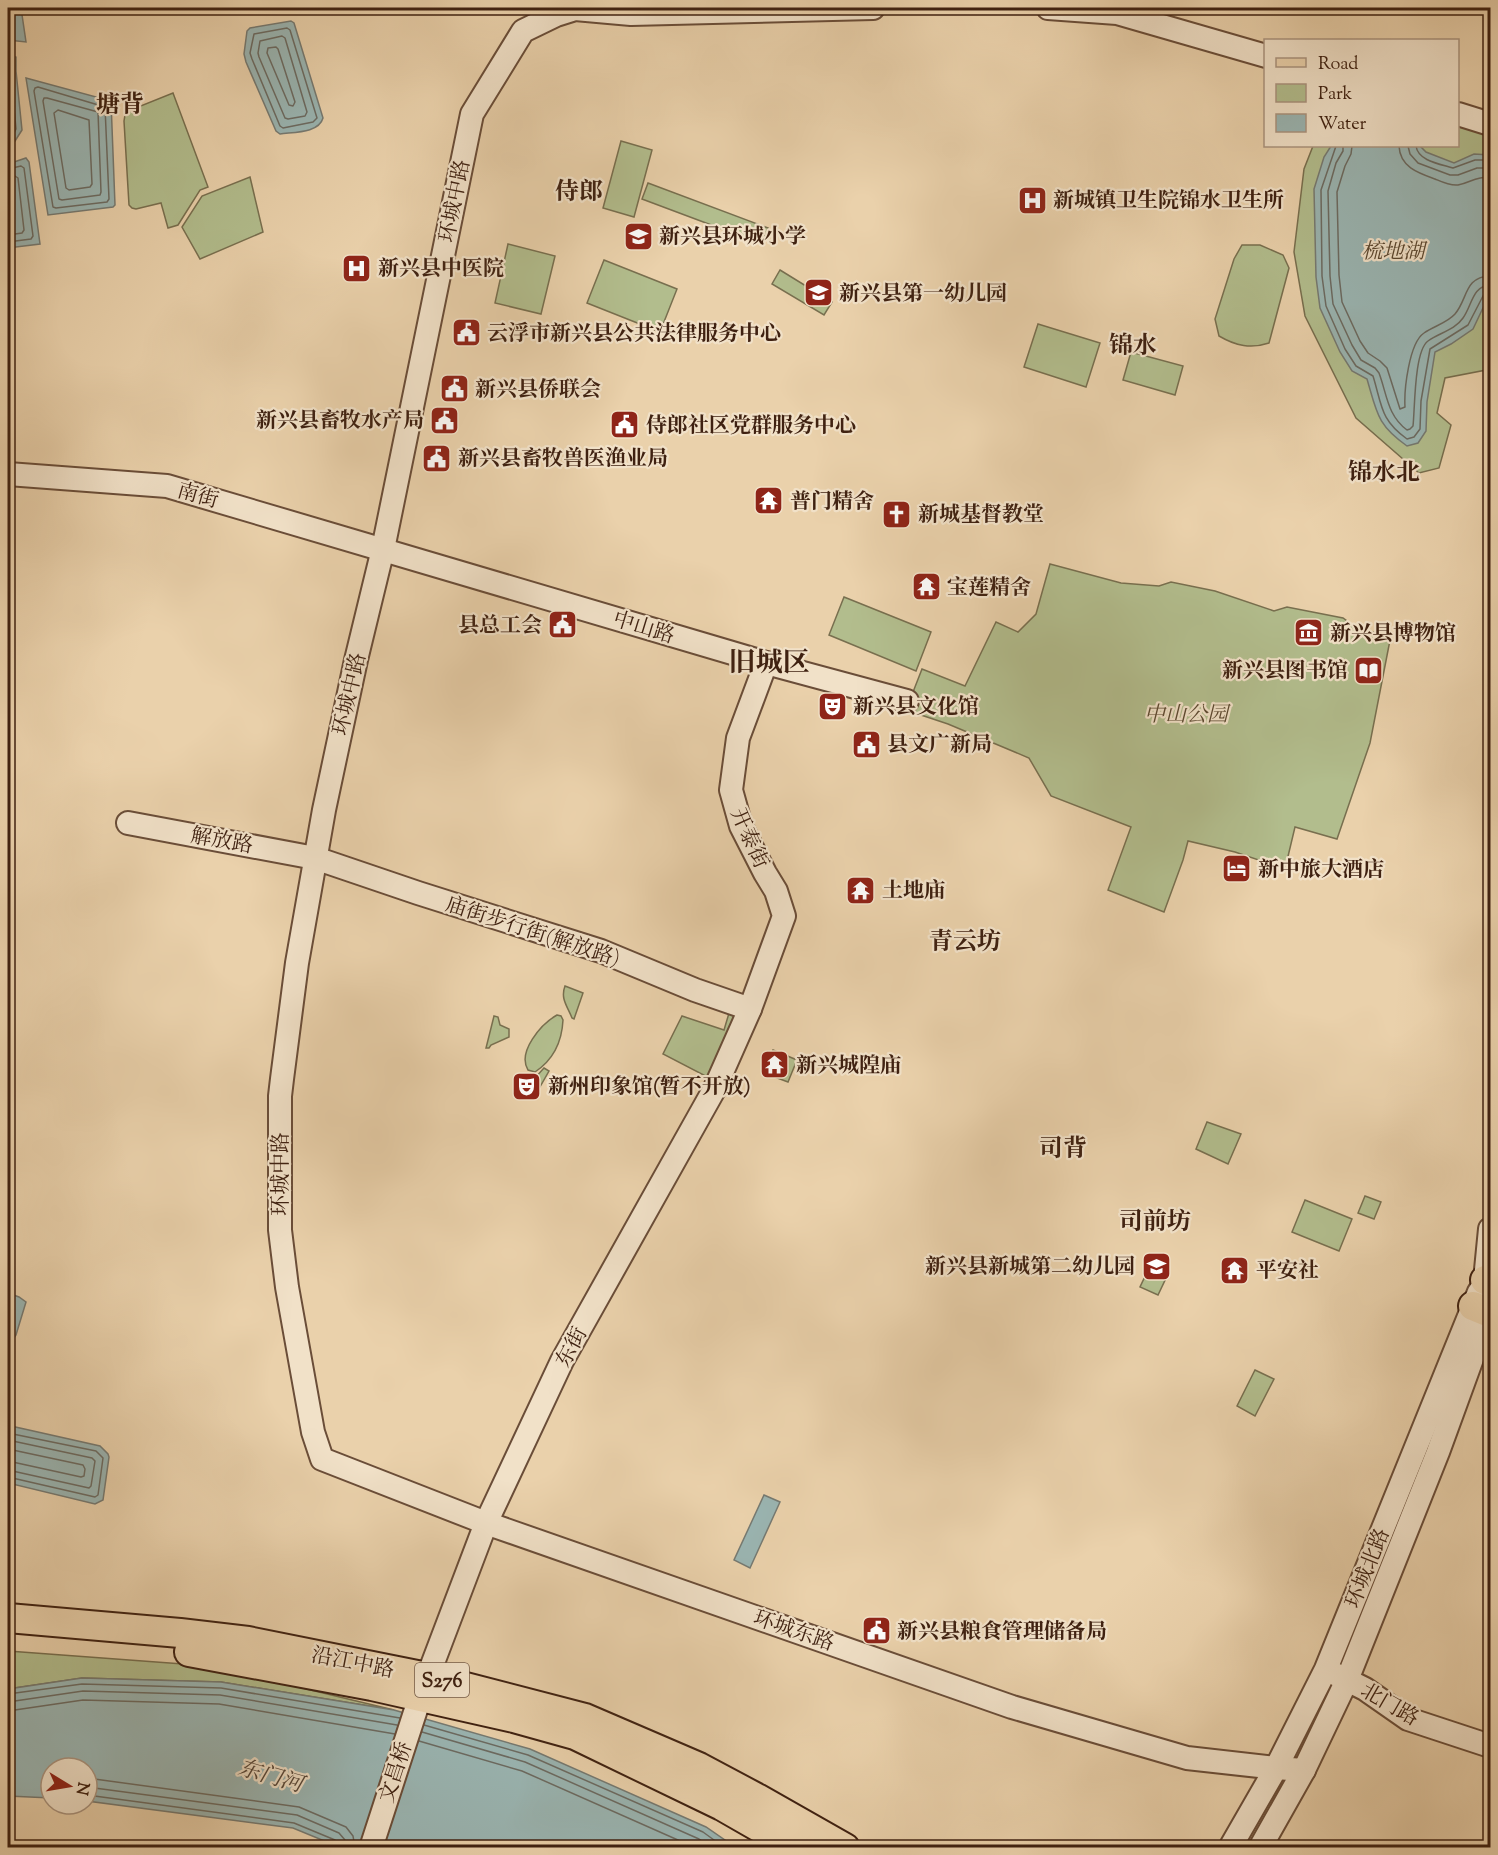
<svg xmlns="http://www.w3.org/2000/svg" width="1498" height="1855" viewBox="0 0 1498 1855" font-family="'Sorts Mill Goudy','Noto Serif SC',serif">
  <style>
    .green { fill: #b2bd8d; stroke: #786f4f; stroke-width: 1.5 }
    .water { fill: #9ab5b2; stroke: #767a72; stroke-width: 1.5 }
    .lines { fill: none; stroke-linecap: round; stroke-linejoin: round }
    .shore { stroke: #6c6b62; stroke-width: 1.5 }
    .minor-casing { stroke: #6a4d38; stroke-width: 26 }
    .major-casing { stroke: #3f2111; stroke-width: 32 }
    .minor { stroke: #f1e1c8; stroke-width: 22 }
    .major { stroke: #ead1ab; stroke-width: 28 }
    .labels { text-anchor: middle; stroke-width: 4.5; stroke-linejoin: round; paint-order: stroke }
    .shield { fill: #f1e1c8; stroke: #745b48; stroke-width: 1.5 }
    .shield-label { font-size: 20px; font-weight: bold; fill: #3f2111 }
    .poi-label { font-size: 21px; font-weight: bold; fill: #3f2111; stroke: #f1e1c8; text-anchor: start }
    .street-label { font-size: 21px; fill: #3f2111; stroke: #f1e1c8 }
    .park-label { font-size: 21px; font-style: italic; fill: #5c4830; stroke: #f1e1c8 }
    .water-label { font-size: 22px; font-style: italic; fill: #564639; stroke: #f1e1c8 }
    .quarter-label { font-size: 24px; font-weight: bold; fill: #3f2111; stroke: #f1e1c8 }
    .district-label { font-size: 27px; font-weight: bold; fill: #3f2111; stroke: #f1e1c8 }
  </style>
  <rect width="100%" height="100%" fill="#ead1ab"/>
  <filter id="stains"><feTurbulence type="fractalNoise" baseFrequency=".00333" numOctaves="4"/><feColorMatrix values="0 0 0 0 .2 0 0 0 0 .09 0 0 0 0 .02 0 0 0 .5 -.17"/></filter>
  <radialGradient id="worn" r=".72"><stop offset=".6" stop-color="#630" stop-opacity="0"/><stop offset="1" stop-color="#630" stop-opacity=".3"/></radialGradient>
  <!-- green -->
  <g class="green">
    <path d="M 173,93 L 208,187 L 200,190 L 178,225 L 168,228 L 161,203 L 136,209 L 132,208 L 129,205 L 124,121 L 125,115 L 128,111 Z"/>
    <path d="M 1458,114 L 1490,124 L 1490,358 L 1486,370 L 1445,378 L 1437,413 L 1451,425 L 1439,468 L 1419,473 L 1356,418 L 1305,316 L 1294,252 L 1304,169 L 1313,146 L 1458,146 Z"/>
    <path d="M 621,141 L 652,150 L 634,217 L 603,208 Z"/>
    <path d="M 250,177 L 263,232 L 200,259 L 182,227 L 202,196 Z"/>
    <path d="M 648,183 L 768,228 L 762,244 L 642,199 Z"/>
    <path d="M 508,244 L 555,256 L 541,314 L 495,303 Z"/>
    <path d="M 1242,245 L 1260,245 L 1283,255 L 1289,268 L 1269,343 C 1251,349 1236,346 1219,336 L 1215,319 L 1234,259 Z"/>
    <path d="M 604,260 L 677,289 L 660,332 L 587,303 Z"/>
    <path d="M 780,270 L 832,302 L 824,315 L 772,284 Z"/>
    <path d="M 1038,324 L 1100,343 L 1086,387 L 1024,367 Z"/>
    <path d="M 1131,352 L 1183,366 L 1175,395 L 1123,380 Z"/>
    <path d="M 1050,564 L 1121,583 L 1159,586 L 1171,582 L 1215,591 L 1274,611 L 1287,607 L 1343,618 L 1358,629 L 1391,635 L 1370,743 L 1337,839 L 1295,827 L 1285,869 L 1235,852 L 1188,841 L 1183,860 L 1164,912 L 1108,890 L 1131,827 L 1051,796 L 1029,758 L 948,724 L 906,710 L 922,669 L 965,686 L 996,622 L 1018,632 L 1036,614 Z"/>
    <path d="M 844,597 L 931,632 L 916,671 L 829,635 Z"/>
    <path d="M 565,986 L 583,993 L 574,1019 L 572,1018 C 568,1007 560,999 565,986 Z"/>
    <path d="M 732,1003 L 750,1009 L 717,1082 L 663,1054 L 682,1016 L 724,1030 Z"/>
    <path d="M 557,1015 L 561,1016 L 563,1020 C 562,1041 553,1060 535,1072 L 528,1070 C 517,1052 541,1024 557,1015 Z"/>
    <path d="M 494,1016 L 498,1017 L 500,1025 L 509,1029 L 509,1037 L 491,1045 L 489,1048 L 486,1048 Z"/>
    <path d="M 773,1050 L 797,1060 L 788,1082 L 764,1073 Z"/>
    <path d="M 544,1068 L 549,1071 L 533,1099 L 529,1097 L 534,1079 Z"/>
    <path d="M 1207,1122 L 1241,1134 L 1228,1164 L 1196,1149 Z"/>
    <path d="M 1365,1196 L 1381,1202 L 1374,1219 L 1358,1213 Z"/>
    <path d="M 1305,1200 L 1352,1219 L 1339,1251 L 1292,1232 Z"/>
    <path d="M 1149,1268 L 1167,1276 L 1158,1295 L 1140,1287 Z"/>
    <path d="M 1255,1370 L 1274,1379 L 1255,1416 L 1237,1406 Z"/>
    <path d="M 8,1651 L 210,1666 L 394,1710 L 221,1682 L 82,1678 L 8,1689 Z"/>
  </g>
  <!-- water -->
  <g class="water">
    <path d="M 8,8 L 21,8 L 26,42 L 8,40 Z"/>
    <path d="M 291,21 L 294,23 L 323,118 C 319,133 294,132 280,134 L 276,131 L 246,62 L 244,54 L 247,31 L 250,28 Z"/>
    <path d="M 8,55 L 16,57 L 16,71 L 22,130 L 15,141 L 8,143 Z"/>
    <path d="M 26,78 L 111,101 L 115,205 L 113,207 L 48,215 Z"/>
    <path d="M 1331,146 L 1420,146 L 1426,152 L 1454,163 L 1474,154 L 1490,155 L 1490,293 L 1473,329 L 1451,344 L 1435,352 L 1427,402 L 1426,431 L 1418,443 L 1407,446 C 1377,425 1377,413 1367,379 L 1352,371 L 1340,352 L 1320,308 L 1316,277 L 1314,189 L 1324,157 Z"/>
    <path d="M 26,158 L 29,162 L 40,244 L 8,248 L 8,164 Z"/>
    <path d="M 8,1293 L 19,1297 L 26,1302 L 16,1335 L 8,1347 Z"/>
    <path d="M 11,1426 L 100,1446 L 108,1454 L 109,1457 L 103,1500 L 95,1504 L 8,1483 L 8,1428 Z"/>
    <path d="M 764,1495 L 780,1502 L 750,1568 L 734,1560 Z"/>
    <path d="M 82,1678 L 221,1682 L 394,1710 L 530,1749 L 706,1827 L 735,1847 L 339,1847 L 293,1828 L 87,1801 L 87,1768 L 51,1768 L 51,1798 L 8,1796 L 8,1689 Z"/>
  </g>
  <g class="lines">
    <!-- shore -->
    <g class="shore">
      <path d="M 287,28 L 290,30 L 317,118 L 313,122 L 283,128 L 280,126 L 252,59 L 250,53 L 254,34 Z"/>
      <path d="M 282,36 L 285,38 L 307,112 L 305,116 L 288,119 L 285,118 L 259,57 L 258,53 L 260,41 Z"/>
      <path d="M 276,47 L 278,49 L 295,102 L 293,106 L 289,105 L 267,53 L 268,48 Z"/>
      <path d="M 8,62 L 10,64 L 16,129 L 13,135 L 8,136"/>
      <path d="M 38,87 L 105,107 L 109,199 L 107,202 L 56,208 L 53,207 L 34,91 L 35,88 Z"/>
      <path d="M 44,98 L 47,98 L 98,112 L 101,192 L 100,195 L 62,200 L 59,199 L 43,101 Z"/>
      <path d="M 58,110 L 89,120 L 92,184 L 90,187 L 69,190 L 66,188 L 54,113 Z"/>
      <path d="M 1336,146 L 1321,190 L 1322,276 L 1326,306 L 1345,349 L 1356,366 L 1373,376 C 1382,405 1380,420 1407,439 L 1414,437 L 1420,429 L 1421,401 L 1430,349 L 1468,325 L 1483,296 L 1490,292"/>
      <path d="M 1343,146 L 1343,151 L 1336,163 L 1328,191 L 1330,276 L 1333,304 L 1352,345 L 1361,360 L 1375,368 L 1379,373 C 1387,394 1387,415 1407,430 L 1410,429 L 1413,426 C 1415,409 1414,351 1428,341 C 1439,333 1455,330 1463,318 C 1472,306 1472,286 1490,285"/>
      <path d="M 1352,146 L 1351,154 L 1345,166 L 1337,192 L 1339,275 L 1342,302 L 1360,341 L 1368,353 L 1380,361 L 1387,368 L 1400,409 L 1405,407 C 1404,390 1409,343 1424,333 C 1434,326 1447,323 1455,314 C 1468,299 1464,277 1490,276"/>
      <path d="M 1399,146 C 1400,167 1418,173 1435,179 C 1442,182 1450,186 1458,185 C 1472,182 1474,177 1490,177"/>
      <path d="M 1408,146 L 1410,154 L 1418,163 L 1450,175 L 1458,175 L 1477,168 L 1490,168"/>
      <path d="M 1416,146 C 1418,161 1440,164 1453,168 L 1475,160 L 1490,160"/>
      <path d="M 8,169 L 21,166 L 24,168 L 33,236 L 31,239 L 8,242"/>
      <path d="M 8,177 L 15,176 L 18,178 L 24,230 L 22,233 L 8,235"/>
      <path d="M 8,1433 L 96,1451 L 103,1458 L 98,1495 L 95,1497 L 8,1477"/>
      <path d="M 8,1440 L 92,1458 L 95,1461 L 91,1486 L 89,1488 L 8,1470"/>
      <path d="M 8,1449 L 83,1465 L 85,1469 L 84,1476 L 81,1477 L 8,1461"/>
      <path d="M 8,1694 L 82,1684 L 221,1688 L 400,1718"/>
      <path d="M 8,1702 L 83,1691 L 220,1695 L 397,1725"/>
      <path d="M 8,1711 L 83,1700 L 219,1704 L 395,1734"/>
      <path d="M 424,1725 L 528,1755 L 703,1832 L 725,1848"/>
      <path d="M 422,1732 L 525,1762 L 699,1839 L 712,1848"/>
      <path d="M 419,1741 L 522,1771 L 696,1848"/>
      <path d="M 87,1778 L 299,1807 L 346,1827 L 353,1836 L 355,1848"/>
      <path d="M 87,1787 L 297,1815 L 339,1833 L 345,1840 L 346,1848"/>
      <path d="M 87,1795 L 294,1823 L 335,1840 L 338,1843 L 339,1848"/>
    </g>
    <defs>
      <g id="minor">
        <path d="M 873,8 L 631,14 L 575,9 L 556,15 L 523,31 L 472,114 L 383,549 L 356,660 L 324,810 L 297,963 L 282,1079 L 280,1096 L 280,1230 L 287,1287 L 313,1432 L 322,1459 L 486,1523 L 1012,1707 L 1187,1758 L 1276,1768 L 1304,1770"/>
        <path d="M 1048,8 L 1117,13 L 1266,56"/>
        <path d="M 1458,114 L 1490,124"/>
        <path d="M 8,474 L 167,486 L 766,663 L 907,701"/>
        <path d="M 128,823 L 315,858 L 418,893 L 601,951 L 695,990 L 750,1009"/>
        <path d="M 1335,1674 L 1365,1689 L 1408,1719 L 1490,1746"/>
        <path d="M 371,1848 L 420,1697 L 486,1523 L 562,1361 L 715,1088 L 750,1009 L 784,916 L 776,891 L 765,873 L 741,826 L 731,790 L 738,738 L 766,663"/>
        <path d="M 1230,1848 L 1276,1768 L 1326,1669 L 1479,1292"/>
        <path d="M 1260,1848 L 1304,1770 L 1347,1680 L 1438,1452 L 1489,1312 L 1485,1280 L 1490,1229"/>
      </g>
      <g id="major">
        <path d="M 1485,1280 L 1490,1282"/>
        <path d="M 1473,1306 L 1490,1313"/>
        <path d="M 8,1618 L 180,1633 L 248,1641 L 427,1677 L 585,1718 L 699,1767 L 757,1798 L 845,1848"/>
        <path d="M 189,1652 L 372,1686 L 514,1718 L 575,1735 L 722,1806 L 795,1848"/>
      </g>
    </defs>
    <!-- minor casing -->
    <use href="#minor" class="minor-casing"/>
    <!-- major casing -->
    <use href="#major" class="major-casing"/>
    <!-- minor -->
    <use href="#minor" class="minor"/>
    <!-- major -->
    <use href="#major" class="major"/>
  </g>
  <!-- icons -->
  <defs>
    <symbol id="hospital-square" viewBox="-11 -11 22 22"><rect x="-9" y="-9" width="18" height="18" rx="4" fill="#8f2418" stroke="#f1e1c8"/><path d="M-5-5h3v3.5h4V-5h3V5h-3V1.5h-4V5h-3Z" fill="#fff"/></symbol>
    <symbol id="school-square" viewBox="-11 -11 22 22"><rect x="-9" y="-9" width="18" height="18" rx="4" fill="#8f2418" stroke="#f1e1c8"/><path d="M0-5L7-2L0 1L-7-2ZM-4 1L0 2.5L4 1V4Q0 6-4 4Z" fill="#fff"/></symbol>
    <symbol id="civic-square" viewBox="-11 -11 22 22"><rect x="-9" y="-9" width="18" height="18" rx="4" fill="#8f2418" stroke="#f1e1c8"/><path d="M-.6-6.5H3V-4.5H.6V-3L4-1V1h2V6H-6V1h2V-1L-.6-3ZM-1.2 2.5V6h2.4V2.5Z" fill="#fff"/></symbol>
    <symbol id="temple-square" viewBox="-11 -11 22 22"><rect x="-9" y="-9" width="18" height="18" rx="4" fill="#8f2418" stroke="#f1e1c8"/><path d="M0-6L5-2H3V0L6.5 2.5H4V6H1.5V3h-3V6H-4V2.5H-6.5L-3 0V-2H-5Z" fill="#fff"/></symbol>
    <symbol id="church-square" viewBox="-11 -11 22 22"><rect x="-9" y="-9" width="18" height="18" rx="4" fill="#8f2418" stroke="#f1e1c8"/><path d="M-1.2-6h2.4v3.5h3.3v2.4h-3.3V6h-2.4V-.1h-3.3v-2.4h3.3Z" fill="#fff"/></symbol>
    <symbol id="museum-square" viewBox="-11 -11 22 22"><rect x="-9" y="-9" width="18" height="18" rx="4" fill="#8f2418" stroke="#f1e1c8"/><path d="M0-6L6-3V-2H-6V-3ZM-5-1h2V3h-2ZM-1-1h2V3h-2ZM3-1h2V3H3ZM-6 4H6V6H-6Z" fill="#fff"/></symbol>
    <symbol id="library-square" viewBox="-11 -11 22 22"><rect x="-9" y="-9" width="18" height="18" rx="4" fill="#8f2418" stroke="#f1e1c8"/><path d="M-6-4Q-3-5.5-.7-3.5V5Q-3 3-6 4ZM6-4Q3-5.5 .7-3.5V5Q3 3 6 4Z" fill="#fff"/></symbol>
    <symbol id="theatre-square" viewBox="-11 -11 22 22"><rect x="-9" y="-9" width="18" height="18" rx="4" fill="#8f2418" stroke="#f1e1c8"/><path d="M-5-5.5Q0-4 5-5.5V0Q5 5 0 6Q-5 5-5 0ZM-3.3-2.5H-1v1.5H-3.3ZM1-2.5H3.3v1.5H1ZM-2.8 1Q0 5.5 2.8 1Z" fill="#fff"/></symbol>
    <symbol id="hotel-square" viewBox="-11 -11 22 22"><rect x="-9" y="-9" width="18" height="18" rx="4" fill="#8f2418" stroke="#f1e1c8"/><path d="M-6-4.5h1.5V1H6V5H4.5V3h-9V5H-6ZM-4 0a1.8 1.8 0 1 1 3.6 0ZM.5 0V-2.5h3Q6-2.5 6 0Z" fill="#fff"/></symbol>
  </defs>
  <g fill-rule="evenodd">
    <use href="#hospital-square" x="1016" y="184" width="33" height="33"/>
    <use href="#school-square" x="622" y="220" width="33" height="33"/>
    <use href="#hospital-square" x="340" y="252" width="33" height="33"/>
    <use href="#school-square" x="802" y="276" width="33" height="33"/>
    <use href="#civic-square" x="450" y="316" width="33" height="33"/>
    <use href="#civic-square" x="438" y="372" width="33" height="33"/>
    <use href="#civic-square" x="428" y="404" width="33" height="33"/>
    <use href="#civic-square" x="608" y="408" width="33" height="33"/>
    <use href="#civic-square" x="420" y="442" width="33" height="33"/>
    <use href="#temple-square" x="752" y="484" width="33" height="33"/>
    <use href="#church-square" x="880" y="498" width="33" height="33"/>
    <use href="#temple-square" x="910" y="570" width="33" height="33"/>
    <use href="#civic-square" x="546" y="608" width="33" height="33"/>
    <use href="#museum-square" x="1292" y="616" width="33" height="33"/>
    <use href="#library-square" x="1352" y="654" width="33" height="33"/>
    <use href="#theatre-square" x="816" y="690" width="33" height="33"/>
    <use href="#civic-square" x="850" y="728" width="33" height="33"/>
    <use href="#hotel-square" x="1220" y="852" width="33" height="33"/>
    <use href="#temple-square" x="844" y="874" width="33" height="33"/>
    <use href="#temple-square" x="758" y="1048" width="33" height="33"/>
    <use href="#theatre-square" x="510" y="1070" width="33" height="33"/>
    <use href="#school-square" x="1140" y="1250" width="33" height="33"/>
    <use href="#temple-square" x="1218" y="1254" width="33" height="33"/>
    <use href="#civic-square" x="860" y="1614" width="33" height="33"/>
  </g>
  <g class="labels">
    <!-- shield labels -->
    <rect class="shield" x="415" y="1663" width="54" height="34" rx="4.5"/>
    <g class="shield-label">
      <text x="442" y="1687">S276</text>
    </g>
    <!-- poi labels -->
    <g class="poi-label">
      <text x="1053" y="207">新城镇卫生院锦水卫生所</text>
      <text x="659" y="243">新兴县环城小学</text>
      <text x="378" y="275">新兴县中医院</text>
      <text x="839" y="300">新兴县第一幼儿园</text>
      <text x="487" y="340">云浮市新兴县公共法律服务中心</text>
      <text x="475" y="396">新兴县侨联会</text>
      <text x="424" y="427" text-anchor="end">新兴县畜牧水产局</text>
      <text x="646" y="432">侍郎社区党群服务中心</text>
      <text x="458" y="465">新兴县畜牧兽医渔业局</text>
      <text x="790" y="508">普门精舍</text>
      <text x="918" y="521">新城基督教堂</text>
      <text x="947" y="594">宝莲精舍</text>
      <text x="542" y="632" text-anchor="end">县总工会</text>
      <text x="1330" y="640">新兴县博物馆</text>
      <text x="1348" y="677" text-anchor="end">新兴县图书馆</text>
      <text x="853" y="713">新兴县文化馆</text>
      <text x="887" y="751">县文广新局</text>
      <text x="1258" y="876">新中旅大酒店</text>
      <text x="882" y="897">土地庙</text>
      <text x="796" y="1072">新兴城隍庙</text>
      <text x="548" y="1093">新州印象馆(暂不开放)</text>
      <text x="1135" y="1273" text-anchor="end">新兴县新城第二幼儿园</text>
      <text x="1256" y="1277">平安社</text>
      <text x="897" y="1638">新兴县粮食管理储备局</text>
    </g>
    <!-- street labels -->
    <g class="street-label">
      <text transform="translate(454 201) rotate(-79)" y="7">环城中路</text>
      <text transform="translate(198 495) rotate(16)" y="7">南街</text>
      <text transform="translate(644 627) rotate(17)" y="7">中山路</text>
      <text transform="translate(349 694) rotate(-77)" y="7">环城中路</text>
      <text transform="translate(750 838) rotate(66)" y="7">开泰街</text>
      <text transform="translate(222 840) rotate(10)" y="7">解放路</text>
      <text transform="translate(533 931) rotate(18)" y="7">庙街步行街(解放路)</text>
      <text transform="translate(280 1174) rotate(-90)" y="7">环城中路</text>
      <text transform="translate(571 1347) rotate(-62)" y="7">东街</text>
      <text transform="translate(1367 1568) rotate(-68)" y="7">环城北路</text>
      <text transform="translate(794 1630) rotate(19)" y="7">环城东路</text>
      <text transform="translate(353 1662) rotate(11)" y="7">沿江中路</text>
      <text transform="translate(1390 1704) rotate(30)" y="7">北门路</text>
      <text transform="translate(395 1772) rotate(-72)" y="7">文昌桥</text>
    </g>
    <!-- park labels -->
    <g class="park-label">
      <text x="1393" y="258">梳地湖</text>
      <text x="1186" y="721">中山公园</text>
    </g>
    <!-- water labels -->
    <g class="water-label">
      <text transform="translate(271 1775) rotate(16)" y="8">东门河</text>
    </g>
    <!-- quarter labels -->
    <g class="quarter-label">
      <text x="120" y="112">塘背</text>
      <text x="579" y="199">侍郎</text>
      <text x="1133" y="353">锦水</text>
      <text x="1384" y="480">锦水北</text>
      <text x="965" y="949">青云坊</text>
      <text x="1063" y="1156">司背</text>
      <text x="1155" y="1229">司前坊</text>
    </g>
    <!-- district labels -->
    <g class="district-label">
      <text x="769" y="671">旧城区</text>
    </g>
  </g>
  <!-- margin -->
  <rect width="1498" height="1855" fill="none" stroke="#ead1ab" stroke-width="30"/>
  <rect x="9" y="9" width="1480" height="1837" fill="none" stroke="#3f2111" stroke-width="3"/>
  <rect x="15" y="15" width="1468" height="1825" fill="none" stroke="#3f2111" stroke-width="1.5"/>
  <!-- legend -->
  <rect x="1264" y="39" width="195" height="108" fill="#f1e1c8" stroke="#aa947f" stroke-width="1.5"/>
  <rect x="1276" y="58" width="30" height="9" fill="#ead1ab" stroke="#aa947f" stroke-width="1.5"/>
  <text x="1318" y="69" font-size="18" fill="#3f2111">Road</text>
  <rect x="1276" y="84" width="30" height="18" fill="#b2bd8d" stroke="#aa947f" stroke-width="1.5"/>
  <text x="1318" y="99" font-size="18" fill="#3f2111">Park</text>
  <rect x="1276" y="114" width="30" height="18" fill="#9ab5b2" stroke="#aa947f" stroke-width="1.5"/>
  <text x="1318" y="129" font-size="18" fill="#3f2111">Water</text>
  <!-- north arrow -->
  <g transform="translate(69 1786) rotate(101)"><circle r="28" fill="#f1e1c8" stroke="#aa947f" stroke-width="1.5"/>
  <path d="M0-4.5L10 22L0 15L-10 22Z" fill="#8f2418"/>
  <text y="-9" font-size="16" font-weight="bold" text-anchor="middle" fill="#3f2111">N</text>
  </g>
  <rect width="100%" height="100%" filter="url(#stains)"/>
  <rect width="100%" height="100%" fill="url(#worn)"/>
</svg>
